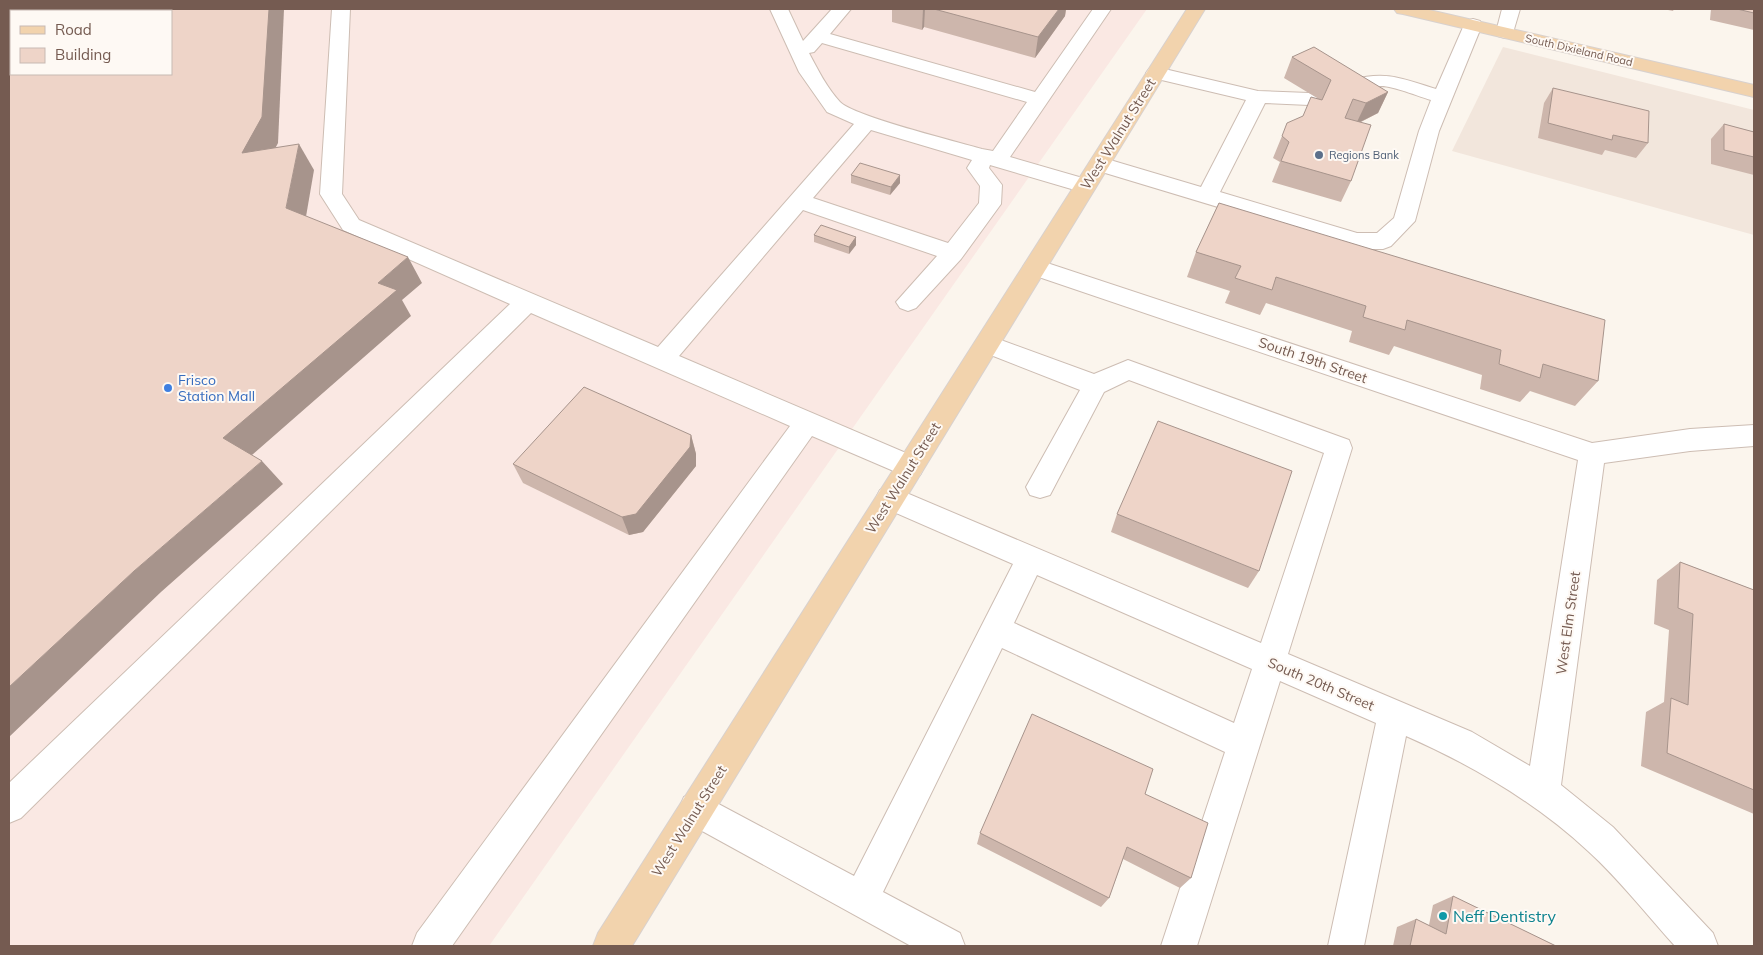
<svg xmlns="http://www.w3.org/2000/svg" width="1763" height="955" viewBox="0 0 1763 955" font-family="Mulish,sans-serif">
  <style>
    .residential { fill: #f2e6dc }
    .commercial { fill: #fae8e3; fill-rule: evenodd }
    .lines { fill: none; stroke-linecap: round; stroke-linejoin: round }
    .minor-casing { stroke: #cdbdb3; stroke-width: 2 }
    .major-casing { stroke: #d8d1ce; stroke-width: 2 }
    .minor { fill: #fff; fill-rule: evenodd }
    .major { fill: #f2d3ad; fill-rule: evenodd }
    .wall { fill: #cdb6ac }
    .shaded-wall { fill: #a7948c }
    .building { fill: #eed4c8; stroke: #a7948c; fill-rule: evenodd }
    .service-dot { fill: #5c6f8a; stroke: #fef9f4; stroke-width: 2 }
    .shop-dot { fill: #3f7fe0; stroke: #fef9f4; stroke-width: 2 }
    .culture-dot { fill: #0f9aa8; stroke: #fef9f4; stroke-width: 2 }
    .labels { text-anchor: middle; stroke-width: 4; stroke-linejoin: round; paint-order: stroke }
    .far-street-label { font-size: 11px; fill: #755b51; stroke: #fef9f4 }
    .far-service-label { font-size: 11px; fill: #4e5e75; stroke: #fef9f4; text-anchor: start }
    .street-label { font-size: 14px; fill: #755b51; stroke: #fef9f4 }
    .shop-label { font-size: 14px; fill: #366cbe; stroke: #fef9f4; text-anchor: start }
    .near-culture-label { font-size: 16px; fill: #0d838f; stroke: #fef9f4; text-anchor: start }
  </style>
  <rect width="100%" height="100%" fill="#fbf5ed"/>
  <!-- residential -->
  <path class="residential" d="M 1503,47 L 1754,110 L 1754,235 L 1452,151 Z"/>
  <!-- commercial -->
  <path class="commercial" d="M 9,9 L 1147,9 L 489,946 L 9,946 ZM 11,11 L 171,11 L 171,74 L 11,74 Z"/>
  <g class="lines">
    <defs>
      <g id="minor">
        <path d="M 332,9 L 350,9 L 342,194 L 359,220 L 658,347 L 854,124 L 827,112 L 799,72 L 770,9 L 788,9 L 803,41 L 832,9 L 851,9 L 830,34 L 1035,92 L 1093,9 L 1111,9 L 1010,157 L 1093,181 L 1096,186 L 1093,191 L 1085,193 L 990,165 L 989,168 L 1002,185 L 1001,204 L 961,259 L 916,308 L 908,311 L 900,308 L 896,302 L 937,256 L 803,210 L 679,356 L 920,459 L 924,467 L 920,475 L 910,478 L 812,436 L 452,946 L 412,946 L 417,933 L 790,426 L 531,313 L 21,818 L 9,823 L 9,783 L 510,304 L 343,230 L 320,194 ZM 822,43 L 1027,102 L 993,151 L 982,149 C 958,142 853,116 840,102 C 827,88 818,70 809,53 L 814,52 ZM 871,130 L 972,160 L 967,168 L 980,186 L 979,203 L 948,243 L 813,198 Z"/>
        <path d="M 1502,9 L 1520,9 L 1512,36 L 1505,38 L 1498,36 L 1496,32 Z"/>
        <path d="M 1473,19 L 1480,21 L 1482,25 L 1439,131 L 1415,221 L 1391,246 L 1383,249 L 1357,249 L 1092,169 L 1089,164 L 1092,159 L 1100,157 L 1201,187 L 1246,100 L 1149,77 L 1146,73 L 1149,69 L 1156,67 L 1258,91 L 1309,93 L 1316,95 L 1319,99 L 1316,103 L 1309,105 L 1265,103 L 1220,192 L 1357,233 L 1377,233 L 1394,218 L 1419,131 L 1431,100 C 1417,96 1394,86 1381,86 C 1366,87 1352,97 1338,93 L 1335,89 C 1339,83 1345,82 1352,80 C 1386,70 1403,79 1436,89 L 1464,25 L 1466,21 Z"/>
        <path d="M 1035,259 L 1592,443 L 1690,429 L 1754,425 L 1754,446 L 1690,451 L 1604,463 L 1561,785 L 1613,827 L 1713,933 L 1718,946 L 1675,946 C 1647,915 1619,879 1588,851 C 1535,802 1472,765 1406,736 L 1364,946 L 1328,946 L 1376,723 L 1280,681 L 1197,946 L 1161,946 L 1225,752 L 1002,648 L 883,892 L 960,933 L 965,946 L 911,946 L 684,821 L 679,809 L 684,797 L 696,792 L 854,876 L 1013,564 L 880,506 L 876,498 L 880,490 L 890,486 L 1261,643 L 1324,453 L 1129,380 L 1104,392 L 1050,495 L 1040,498 L 1030,495 L 1026,487 L 1080,390 L 978,350 L 975,344 L 978,338 L 987,335 L 1094,374 L 1128,360 L 1349,440 L 1352,448 L 1288,654 L 1472,732 L 1530,766 L 1578,460 L 1027,273 L 1023,267 L 1027,261 ZM 1037,575 L 1252,669 L 1234,723 L 1014,623 Z"/>
      </g>
      <g id="major">
        <path d="M 1187,9 L 1205,9 L 632,946 L 593,946 L 598,933 Z"/>
        <path d="M 1394,9 L 1425,9 L 1754,85 L 1754,97 L 1403,14 L 1397,13 Z"/>
      </g>
    </defs>
    <!-- minor casing -->
    <use href="#minor" class="minor-casing"/>
    <!-- major casing -->
    <use href="#major" class="major-casing"/>
    <!-- minor -->
    <use href="#minor" class="minor"/>
    <!-- major -->
    <use href="#major" class="major"/>
  </g>
  <!-- wall -->
  <g class="wall">
    <path d="M 892,9 L 1066,9 L 1065,16 L 1035,58 L 924,27 L 922,30 L 892,22 Z"/>
    <path d="M 1663,9 L 1674,9 L 1673,11 Z"/>
    <path d="M 1711,9 L 1754,9 L 1754,30 L 1710,20 Z"/>
    <path d="M 1292,57 L 1388,92 L 1378,113 L 1361,122 L 1351,181 L 1341,202 L 1272,182 L 1280,162 L 1273,158 L 1282,136 L 1303,116 L 1317,98 L 1284,78 Z"/>
    <path d="M 1553,88 L 1648,143 L 1636,158 L 1605,150 L 1602,155 L 1538,138 L 1544,103 Z"/>
    <path d="M 1724,124 L 1754,132 L 1754,175 L 1711,164 L 1711,139 Z"/>
    <path d="M 851,175 L 900,183 L 890,195 L 851,183 Z"/>
    <path d="M 1219,203 L 1598,381 L 1575,406 L 1530,391 L 1520,402 L 1480,389 L 1482,375 L 1394,346 L 1389,355 L 1349,342 L 1352,331 L 1266,303 L 1260,315 L 1225,303 L 1230,291 L 1187,277 L 1196,252 Z"/>
    <path d="M 814,235 L 856,237 L 856,245 L 849,254 L 814,242 Z"/>
    <path d="M 691,435 L 696,454 L 696,466 L 643,532 L 629,535 L 523,483 L 513,464 Z"/>
    <path d="M 1117,514 L 1259,571 L 1248,588 L 1111,532 Z"/>
    <path d="M 1680,562 L 1754,590 L 1754,814 L 1641,766 L 1646,712 L 1664,702 L 1669,630 L 1654,624 L 1657,580 Z"/>
    <path d="M 1145,794 L 1191,878 L 1180,888 L 1123,859 L 1109,898 L 1101,907 L 977,844 L 980,833 Z"/>
    <path d="M 1453,896 L 1556,946 L 1393,946 L 1397,927 L 1416,919 L 1429,925 L 1433,905 Z"/>
  </g>
  <!-- shaded-wall -->
  <g class="shaded-wall">
    <path d="M 269,9 L 284,9 L 278,143 L 259,180 L 242,153 Z"/>
    <path d="M 923,9 L 925,9 L 924,27 L 922,30 Z"/>
    <path d="M 1059,9 L 1066,9 L 1065,16 L 1035,58 L 1038,37 Z"/>
    <path d="M 1388,92 L 1378,113 L 1356,124 L 1366,103 Z"/>
    <path d="M 299,144 L 314,170 L 303,234 L 286,208 Z"/>
    <path d="M 900,175 L 900,183 L 890,195 L 891,187 Z"/>
    <path d="M 856,237 L 856,245 L 849,254 L 849,247 Z"/>
    <path d="M 408,257 L 422,283 L 402,300 L 411,316 L 245,461 L 223,438 L 378,283 Z"/>
    <path d="M 691,435 L 696,454 L 696,466 L 643,532 L 629,535 L 622,517 Z"/>
    <path d="M 262,461 L 283,484 L 161,592 L 9,737 L 9,687 L 134,571 Z"/>
  </g>
  <!-- building -->
  <g class="building">
    <path d="M 9,9 L 269,9 L 262,117 L 242,153 L 299,144 L 286,208 L 408,257 L 378,283 L 397,290 L 223,438 L 262,461 L 134,571 L 9,687 ZM 11,11 L 171,11 L 171,74 L 11,74 Z"/>
    <path d="M 934,9 L 1059,9 L 1038,37 Z"/>
    <path d="M 1737,9 L 1754,9 L 1754,13 Z"/>
    <path d="M 1314,47 L 1388,92 L 1366,103 L 1353,99 L 1345,118 L 1371,125 L 1351,181 L 1281,161 L 1289,142 L 1282,136 L 1287,123 L 1303,116 L 1311,97 L 1322,100 L 1331,80 L 1292,57 Z"/>
    <path d="M 1553,88 L 1649,111 L 1648,143 L 1613,135 L 1612,140 L 1548,123 Z"/>
    <path d="M 1724,124 L 1754,132 L 1754,157 L 1724,150 Z"/>
    <path d="M 860,163 L 900,175 L 891,187 L 851,175 Z"/>
    <path d="M 1219,203 L 1605,320 L 1598,381 L 1543,364 L 1540,378 L 1499,364 L 1501,350 L 1407,320 L 1405,330 L 1363,317 L 1366,306 L 1276,277 L 1272,290 L 1235,278 L 1241,266 L 1196,252 Z"/>
    <path d="M 821,225 L 856,237 L 849,247 L 814,235 Z"/>
    <path d="M 584,387 L 691,435 L 690,447 L 636,514 L 622,517 L 513,464 Z"/>
    <path d="M 1158,421 L 1292,471 L 1259,571 L 1117,514 Z"/>
    <path d="M 1680,562 L 1754,590 L 1754,790 L 1667,753 L 1671,698 L 1688,705 L 1693,614 L 1678,608 Z"/>
    <path d="M 1032,714 L 1153,769 L 1145,794 L 1208,823 L 1191,878 L 1127,847 L 1109,898 L 980,833 Z"/>
    <path d="M 1453,896 L 1556,946 L 1410,946 L 1416,919 L 1446,934 Z"/>
  </g>
  <!-- markers -->
  <circle class="service-dot" cx="1319" cy="155" r="5"/>
  <circle class="shop-dot" cx="168" cy="388" r="5"/>
  <circle class="culture-dot" cx="1443" cy="916" r="5"/>
  <g class="labels">
    <!-- far-street labels -->
    <g class="far-street-label">
      <text transform="translate(1579 50) rotate(13)" y="4">South Dixieland Road</text>
    </g>
    <!-- far-service labels -->
    <g class="far-service-label">
      <text x="1329" y="159">Regions Bank</text>
    </g>
    <!-- street labels -->
    <g class="street-label">
      <text transform="translate(1118 134) rotate(-58)" y="5">West Walnut Street</text>
      <text transform="translate(1313 360) rotate(19)" y="5">South 19th Street</text>
      <text transform="translate(903 478) rotate(-58)" y="5">West Walnut Street</text>
      <text transform="translate(1568 623) rotate(-82)" y="5">West Elm Street</text>
      <text transform="translate(1321 684) rotate(23)" y="5">South 20th Street</text>
      <text transform="translate(689 821) rotate(-58)" y="5">West Walnut Street</text>
    </g>
    <!-- shop labels -->
    <g class="shop-label">
      <text x="178" y="385">Frisco<tspan x="178" dy="16">Station Mall</tspan></text>
    </g>
    <!-- near-culture labels -->
    <g class="near-culture-label">
      <text x="1453" y="922">Neff Dentistry</text>
    </g>
  </g>
  <!-- border -->
  <rect width="1763" height="955" fill="none" stroke="#755b51" stroke-width="20"/>
  <!-- legend -->
  <rect x="10" y="10" width="162" height="65" fill="#fef9f4" stroke="#c7bab3"/>
  <rect x="20" y="26" width="25" height="8" fill="#f2d3ad" stroke="#c7bab3"/>
  <text x="55" y="35" font-size="15" fill="#755b51">Road</text>
  <rect x="20" y="48" width="25" height="15" fill="#eed4c8" stroke="#c7bab3"/>
  <text x="55" y="60" font-size="15" fill="#755b51">Building</text>
</svg>
